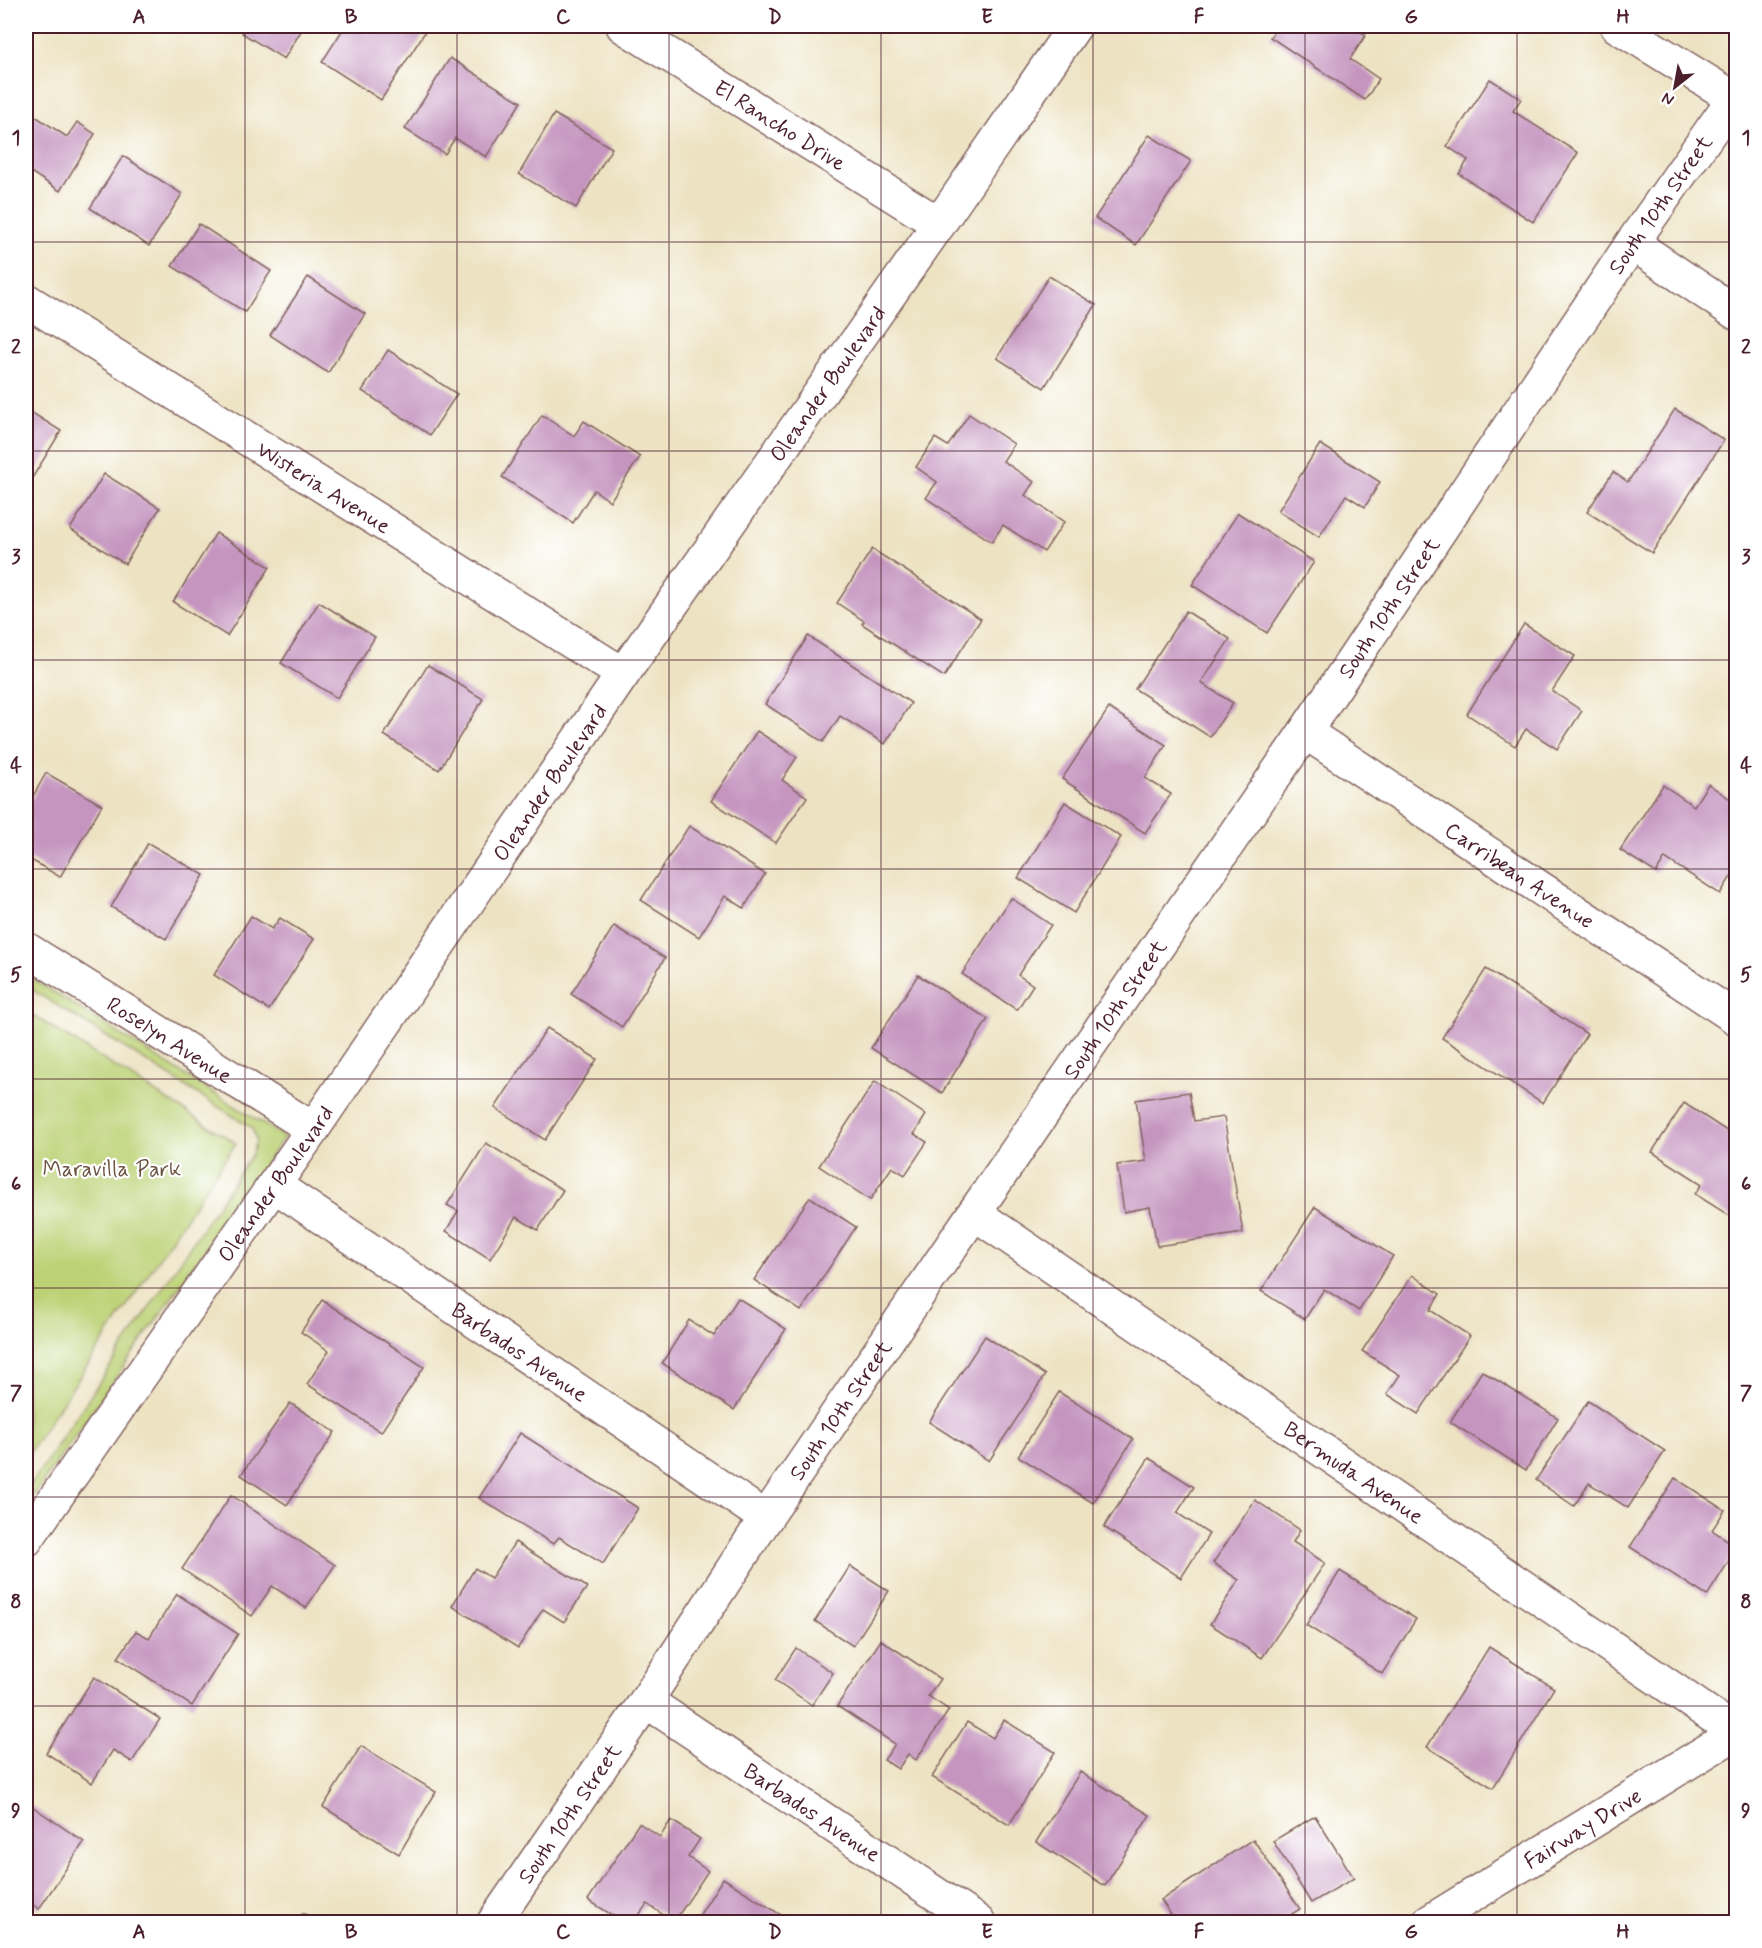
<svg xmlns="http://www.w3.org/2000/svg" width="1762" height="1948" viewBox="0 0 1762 1948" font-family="Mynerve,sans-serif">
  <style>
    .green { fill: #bcd175; stroke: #837850; stroke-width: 1.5 }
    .building { fill: #c595c0 }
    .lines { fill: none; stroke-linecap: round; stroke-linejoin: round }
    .minor-casing { stroke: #836460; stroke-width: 36 }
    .secondary-casing { stroke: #836460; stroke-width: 36 }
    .minor { stroke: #fff; stroke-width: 33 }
    .secondary { stroke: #fff; stroke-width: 33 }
    .grid { fill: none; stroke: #4a1f2b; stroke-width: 1.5; stroke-opacity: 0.55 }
    .labels { text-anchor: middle; stroke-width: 4.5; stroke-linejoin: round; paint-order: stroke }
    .street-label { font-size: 22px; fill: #4a1f2b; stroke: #fff }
    .park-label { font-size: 22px; fill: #6c5441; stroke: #fff }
    .neatline { fill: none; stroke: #4a1f2b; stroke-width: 2 }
    .grid-label { font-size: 20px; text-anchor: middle; font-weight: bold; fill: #4a1f2b }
  </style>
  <rect width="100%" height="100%" fill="#fff"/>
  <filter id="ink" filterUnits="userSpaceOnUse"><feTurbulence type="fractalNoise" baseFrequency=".0167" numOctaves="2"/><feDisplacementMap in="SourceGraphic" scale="12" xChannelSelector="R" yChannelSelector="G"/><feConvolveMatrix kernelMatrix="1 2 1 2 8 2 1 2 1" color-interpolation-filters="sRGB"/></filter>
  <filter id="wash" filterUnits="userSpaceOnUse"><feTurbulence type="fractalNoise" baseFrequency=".008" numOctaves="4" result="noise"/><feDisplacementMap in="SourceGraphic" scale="24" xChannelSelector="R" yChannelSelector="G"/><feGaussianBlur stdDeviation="1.35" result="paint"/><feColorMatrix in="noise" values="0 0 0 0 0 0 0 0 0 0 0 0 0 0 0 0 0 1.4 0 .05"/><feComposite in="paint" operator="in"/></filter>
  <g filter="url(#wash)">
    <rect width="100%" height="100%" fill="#ede3c3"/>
    <!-- green -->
    <g class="green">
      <path d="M 26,975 L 284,1137 L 26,1506 L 26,1492 L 252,1154 L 256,1140 L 252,1128 L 26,986 Z"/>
      <path d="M 26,1011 L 236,1143 L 26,1457 Z"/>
    </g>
    <g id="blocks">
      <!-- building -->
      <g class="building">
        <path d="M 247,26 L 304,26 L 284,59 L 242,33 Z"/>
        <path d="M 345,26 L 415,26 L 425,32 L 381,100 L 322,62 Z"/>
        <path d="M 811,26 L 829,26 L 823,34 Z"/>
        <path d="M 1278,26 L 1352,26 L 1366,35 L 1350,59 L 1379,79 L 1365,100 L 1270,37 Z"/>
        <path d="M 450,58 L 521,102 L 486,157 L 455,138 L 445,154 L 405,129 Z"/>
        <path d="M 1490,79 L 1521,99 L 1513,111 L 1578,153 L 1533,222 L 1459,174 L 1468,160 L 1447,146 Z"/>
        <path d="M 26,110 L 67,137 L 77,122 L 95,134 L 60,191 L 26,169 Z"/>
        <path d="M 554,114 L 612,148 L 576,208 L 519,174 Z"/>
        <path d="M 1149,135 L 1191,161 L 1136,245 L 1095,218 Z"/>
        <path d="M 123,156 L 182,194 L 149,246 L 90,208 Z"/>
        <path d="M 199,224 L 271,271 L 245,312 L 172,266 Z"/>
        <path d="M 1049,276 L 1096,305 L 1044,388 L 997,358 Z"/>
        <path d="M 308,277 L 365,314 L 328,373 L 270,335 Z"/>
        <path d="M 388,350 L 457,394 L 430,435 L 362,391 Z"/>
        <path d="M 26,409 L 61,431 L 26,488 Z"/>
        <path d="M 1675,409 L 1724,440 L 1652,553 L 1587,512 L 1613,472 L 1628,482 Z"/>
        <path d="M 969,414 L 1014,444 L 1003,461 L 1034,482 L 1025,495 L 1064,522 L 1044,552 L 1003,525 L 992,542 L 926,498 L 937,482 L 916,467 L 935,438 L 948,446 Z"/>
        <path d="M 542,415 L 574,436 L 584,421 L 640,457 L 610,501 L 594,490 L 573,523 L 502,477 Z"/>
        <path d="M 1320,444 L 1380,482 L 1365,507 L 1346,495 L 1319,537 L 1278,511 Z"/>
        <path d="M 104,474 L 160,508 L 125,564 L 70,529 Z"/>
        <path d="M 1238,513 L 1314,562 L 1267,633 L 1192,585 Z"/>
        <path d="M 216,533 L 270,567 L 227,636 L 173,602 Z"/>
        <path d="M 872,549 L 981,619 L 944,677 L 862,624 L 864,621 L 837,603 Z"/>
        <path d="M 319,602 L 375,637 L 337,698 L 281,663 Z"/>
        <path d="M 1186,611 L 1230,639 L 1201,683 L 1233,703 L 1210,737 L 1135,689 Z"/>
        <path d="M 1524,624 L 1575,656 L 1552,691 L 1582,711 L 1557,749 L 1526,729 L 1515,746 L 1467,714 Z"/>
        <path d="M 808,636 L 911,703 L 885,744 L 840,716 L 823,742 L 765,704 Z"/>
        <path d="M 428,665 L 483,699 L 439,770 L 384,735 Z"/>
        <path d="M 1109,708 L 1166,745 L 1145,778 L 1171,794 L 1145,833 L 1062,779 Z"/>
        <path d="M 757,731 L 797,757 L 782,780 L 807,797 L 776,843 L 711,801 Z"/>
        <path d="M 46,773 L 102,805 L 60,877 L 26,857 L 26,809 Z"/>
        <path d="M 1708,784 L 1736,803 L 1736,869 L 1720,894 L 1665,858 L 1656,873 L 1620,850 L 1663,785 L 1694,806 Z"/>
        <path d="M 1065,802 L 1121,837 L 1074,913 L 1018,878 Z"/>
        <path d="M 689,826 L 765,874 L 744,908 L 725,896 L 699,937 L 641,900 Z"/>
        <path d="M 148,843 L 204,875 L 166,939 L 111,907 Z"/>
        <path d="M 1011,898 L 1051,925 L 1018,975 L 1033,985 L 1017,1010 L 962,974 Z"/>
        <path d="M 251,916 L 272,929 L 280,918 L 314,939 L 269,1010 L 214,975 Z"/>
        <path d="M 614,926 L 665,958 L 622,1027 L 571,994 Z"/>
        <path d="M 1486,969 L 1587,1034 L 1543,1103 L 1442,1038 Z"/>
        <path d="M 918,975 L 988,1019 L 942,1093 L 871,1048 Z"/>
        <path d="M 547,1028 L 597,1059 L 545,1140 L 495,1108 Z"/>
        <path d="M 875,1081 L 926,1115 L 914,1134 L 927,1142 L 905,1175 L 892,1167 L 870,1200 L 819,1166 Z"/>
        <path d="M 1189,1092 L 1194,1121 L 1224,1117 L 1243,1233 L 1157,1246 L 1150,1207 L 1124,1212 L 1117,1165 L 1146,1161 L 1136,1100 Z"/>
        <path d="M 1684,1103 L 1736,1137 L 1736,1220 L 1695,1194 L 1702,1184 L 1652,1152 Z"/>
        <path d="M 486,1143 L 563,1190 L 538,1230 L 516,1217 L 490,1259 L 446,1231 L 458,1211 L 447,1205 Z"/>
        <path d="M 810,1197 L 856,1227 L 801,1311 L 754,1280 Z"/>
        <path d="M 1315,1207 L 1393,1256 L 1359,1311 L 1324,1289 L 1305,1319 L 1261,1291 Z"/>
        <path d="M 1412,1275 L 1440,1294 L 1430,1310 L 1470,1336 L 1418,1414 L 1387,1394 L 1400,1375 L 1362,1351 Z"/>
        <path d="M 738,1298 L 786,1329 L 734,1410 L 662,1363 L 689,1320 L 714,1336 Z"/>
        <path d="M 322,1300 L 424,1367 L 381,1432 L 307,1384 L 329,1351 L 301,1332 Z"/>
        <path d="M 985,1336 L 1045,1375 L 989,1461 L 929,1422 Z"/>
        <path d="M 1482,1371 L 1558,1418 L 1526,1470 L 1450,1422 Z"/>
        <path d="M 1059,1392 L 1133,1439 L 1093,1503 L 1018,1456 Z"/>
        <path d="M 1588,1401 L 1665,1451 L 1628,1508 L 1589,1483 L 1574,1506 L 1536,1480 Z"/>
        <path d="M 290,1403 L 335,1432 L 287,1505 L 241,1475 Z"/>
        <path d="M 520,1433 L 638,1508 L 603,1564 L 559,1537 L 553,1544 L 479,1498 Z"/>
        <path d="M 1149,1458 L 1194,1487 L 1177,1513 L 1209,1534 L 1181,1578 L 1104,1527 Z"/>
        <path d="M 1675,1478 L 1725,1510 L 1712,1530 L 1736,1546 L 1736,1550 L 1707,1596 L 1630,1547 Z"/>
        <path d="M 231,1495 L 335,1565 L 306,1608 L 272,1586 L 252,1616 L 182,1569 Z"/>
        <path d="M 1255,1500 L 1300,1530 L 1293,1542 L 1325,1563 L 1262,1658 L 1210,1624 L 1239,1580 L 1213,1563 Z"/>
        <path d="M 515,1542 L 587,1587 L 564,1622 L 543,1609 L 518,1648 L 452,1606 L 475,1568 L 491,1578 Z"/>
        <path d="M 850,1566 L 889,1591 L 853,1646 L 815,1621 Z"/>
        <path d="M 1340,1571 L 1416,1619 L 1382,1674 L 1306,1625 Z"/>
        <path d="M 177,1594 L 238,1634 L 192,1706 L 118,1658 L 136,1631 L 149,1638 Z"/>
        <path d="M 881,1640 L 940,1679 L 928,1696 L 949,1710 L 916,1760 L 908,1754 L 898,1769 L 884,1760 L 895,1744 L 837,1706 Z"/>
        <path d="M 1489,1647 L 1554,1688 L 1493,1788 L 1427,1747 Z"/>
        <path d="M 796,1648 L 833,1673 L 812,1705 L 775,1680 Z"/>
        <path d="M 94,1677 L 160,1719 L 132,1762 L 113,1750 L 92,1783 L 46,1753 Z"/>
        <path d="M 1004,1720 L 1055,1752 L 1009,1825 L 932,1777 L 967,1722 L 993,1738 Z"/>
        <path d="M 361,1746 L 436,1792 L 399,1854 L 323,1807 Z"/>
        <path d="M 1080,1772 L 1150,1815 L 1105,1886 L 1036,1842 Z"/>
        <path d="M 26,1802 L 84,1842 L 39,1909 L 26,1900 Z"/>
        <path d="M 1315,1816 L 1354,1878 L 1311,1903 L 1273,1841 Z"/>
        <path d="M 671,1820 L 700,1839 L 688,1857 L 708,1871 L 674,1922 L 647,1904 L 634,1922 L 623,1922 L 588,1900 L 639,1823 L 660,1837 Z"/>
        <path d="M 1253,1839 L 1300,1909 L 1279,1922 L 1176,1922 L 1161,1900 Z"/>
        <path d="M 723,1878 L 792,1922 L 695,1922 Z"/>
        <path d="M 303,1913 L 318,1922 L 297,1922 Z"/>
      </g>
    </g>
  </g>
  <g filter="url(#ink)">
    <use href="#blocks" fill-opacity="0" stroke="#836460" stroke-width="1.5"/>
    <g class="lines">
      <defs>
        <g id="minor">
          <path id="s1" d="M 623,26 L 939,224"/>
          <path d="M 1617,26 L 1734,98"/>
          <path d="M 1632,243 L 1736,313"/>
          <path id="s2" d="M 26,300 L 623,674"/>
          <path id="s3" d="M 1305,732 L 1736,1018"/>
          <path id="s4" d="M 26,949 L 313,1129"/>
          <path id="s5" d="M 274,1185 L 766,1518"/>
          <path id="s6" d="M 974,1213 L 1736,1732"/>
          <path id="s7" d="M 646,1701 L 978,1922"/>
          <path id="s8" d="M 494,1922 L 646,1701 L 766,1518 L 974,1213 L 1305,732 L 1632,243 L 1736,95"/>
          <path id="s9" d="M 1429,1922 L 1736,1733"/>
        </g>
        <g id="secondary">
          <path id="s10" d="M 26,1540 L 313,1129 L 623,674 L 939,224 L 1075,26"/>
        </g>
      </defs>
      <!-- minor casing -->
      <use href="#minor" class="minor-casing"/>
      <!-- secondary casing -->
      <use href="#secondary" class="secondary-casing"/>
      <!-- minor -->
      <use href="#minor" class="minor"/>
      <!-- secondary -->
      <use href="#secondary" class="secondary"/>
    </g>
  </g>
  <!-- grid -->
  <path class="grid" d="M 245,26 L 245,1922M 457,26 L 457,1922M 669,26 L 669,1922M 881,26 L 881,1922M 1093,26 L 1093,1922M 1305,26 L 1305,1922M 1517,26 L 1517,1922M 26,242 L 1736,242M 26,451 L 1736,451M 26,660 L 1736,660M 26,869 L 1736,869M 26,1079 L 1736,1079M 26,1288 L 1736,1288M 26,1497 L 1736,1497M 26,1706 L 1736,1706"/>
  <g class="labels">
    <!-- street labels -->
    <g class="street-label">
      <text dy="8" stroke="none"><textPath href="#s1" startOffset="186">El Rancho Drive</textPath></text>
      <text dy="8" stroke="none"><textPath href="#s8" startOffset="2076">South 10th Street</textPath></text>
      <text dy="8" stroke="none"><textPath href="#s10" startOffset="1407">Oleander Boulevard</textPath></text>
      <text dy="8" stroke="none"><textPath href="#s2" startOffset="352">Wisteria Avenue</textPath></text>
      <text dy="8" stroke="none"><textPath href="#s8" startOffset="1590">South 10th Street</textPath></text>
      <text dy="8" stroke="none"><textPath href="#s10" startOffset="921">Oleander Boulevard</textPath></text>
      <text dy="8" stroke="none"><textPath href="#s3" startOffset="258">Carribean Avenue</textPath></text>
      <text dy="8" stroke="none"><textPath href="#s8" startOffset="1104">South 10th Street</textPath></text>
      <text dy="8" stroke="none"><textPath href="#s4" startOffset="170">Roselyn Avenue</textPath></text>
      <text dy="8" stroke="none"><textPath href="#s10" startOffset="435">Oleander Boulevard</textPath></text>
      <text dy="8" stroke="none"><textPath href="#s5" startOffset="297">Barbados Avenue</textPath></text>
      <text dy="8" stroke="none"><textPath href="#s8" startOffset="618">South 10th Street</textPath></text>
      <text dy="8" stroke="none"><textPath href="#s6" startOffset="460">Bermuda Avenue</textPath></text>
      <text dy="8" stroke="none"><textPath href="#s7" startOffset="200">Barbados Avenue</textPath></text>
      <text dy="8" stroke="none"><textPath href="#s8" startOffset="132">South 10th Street</textPath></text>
      <text dy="8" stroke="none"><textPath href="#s9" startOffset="180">Fairway Drive</textPath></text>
    </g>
    <!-- park labels -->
    <g class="park-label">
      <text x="112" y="1176">Maravilla Park</text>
    </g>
  </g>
  <!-- margin -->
  <rect width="1762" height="1948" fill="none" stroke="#fff" stroke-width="66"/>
  <!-- north arrow -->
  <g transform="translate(1675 87) rotate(211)" stroke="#ffffff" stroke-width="4.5" paint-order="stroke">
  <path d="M0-4.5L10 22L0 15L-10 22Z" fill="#4a1f2b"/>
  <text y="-9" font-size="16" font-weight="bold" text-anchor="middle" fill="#4a1f2b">N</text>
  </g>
  <rect x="33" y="33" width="1696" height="1882" class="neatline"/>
  <g class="grid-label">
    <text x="139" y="23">A</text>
    <text x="351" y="23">B</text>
    <text x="563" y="23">C</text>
    <text x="775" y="23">D</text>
    <text x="987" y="23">E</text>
    <text x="1199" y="23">F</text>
    <text x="1411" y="23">G</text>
    <text x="1623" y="23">H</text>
    <text x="16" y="144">1</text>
    <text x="1746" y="144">1</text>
    <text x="16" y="353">2</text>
    <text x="1746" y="353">2</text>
    <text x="16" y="563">3</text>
    <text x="1746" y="563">3</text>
    <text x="16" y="772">4</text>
    <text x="1746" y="772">4</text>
    <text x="16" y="981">5</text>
    <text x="1746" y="981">5</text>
    <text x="16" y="1190">6</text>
    <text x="1746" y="1190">6</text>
    <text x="16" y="1399">7</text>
    <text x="1746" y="1399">7</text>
    <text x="16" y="1608">8</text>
    <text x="1746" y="1608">8</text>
    <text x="16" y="1817">9</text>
    <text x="1746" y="1817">9</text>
    <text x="139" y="1938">A</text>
    <text x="351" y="1938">B</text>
    <text x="563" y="1938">C</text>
    <text x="775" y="1938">D</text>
    <text x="987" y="1938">E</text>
    <text x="1199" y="1938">F</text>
    <text x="1411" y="1938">G</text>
    <text x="1623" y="1938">H</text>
  </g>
</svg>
